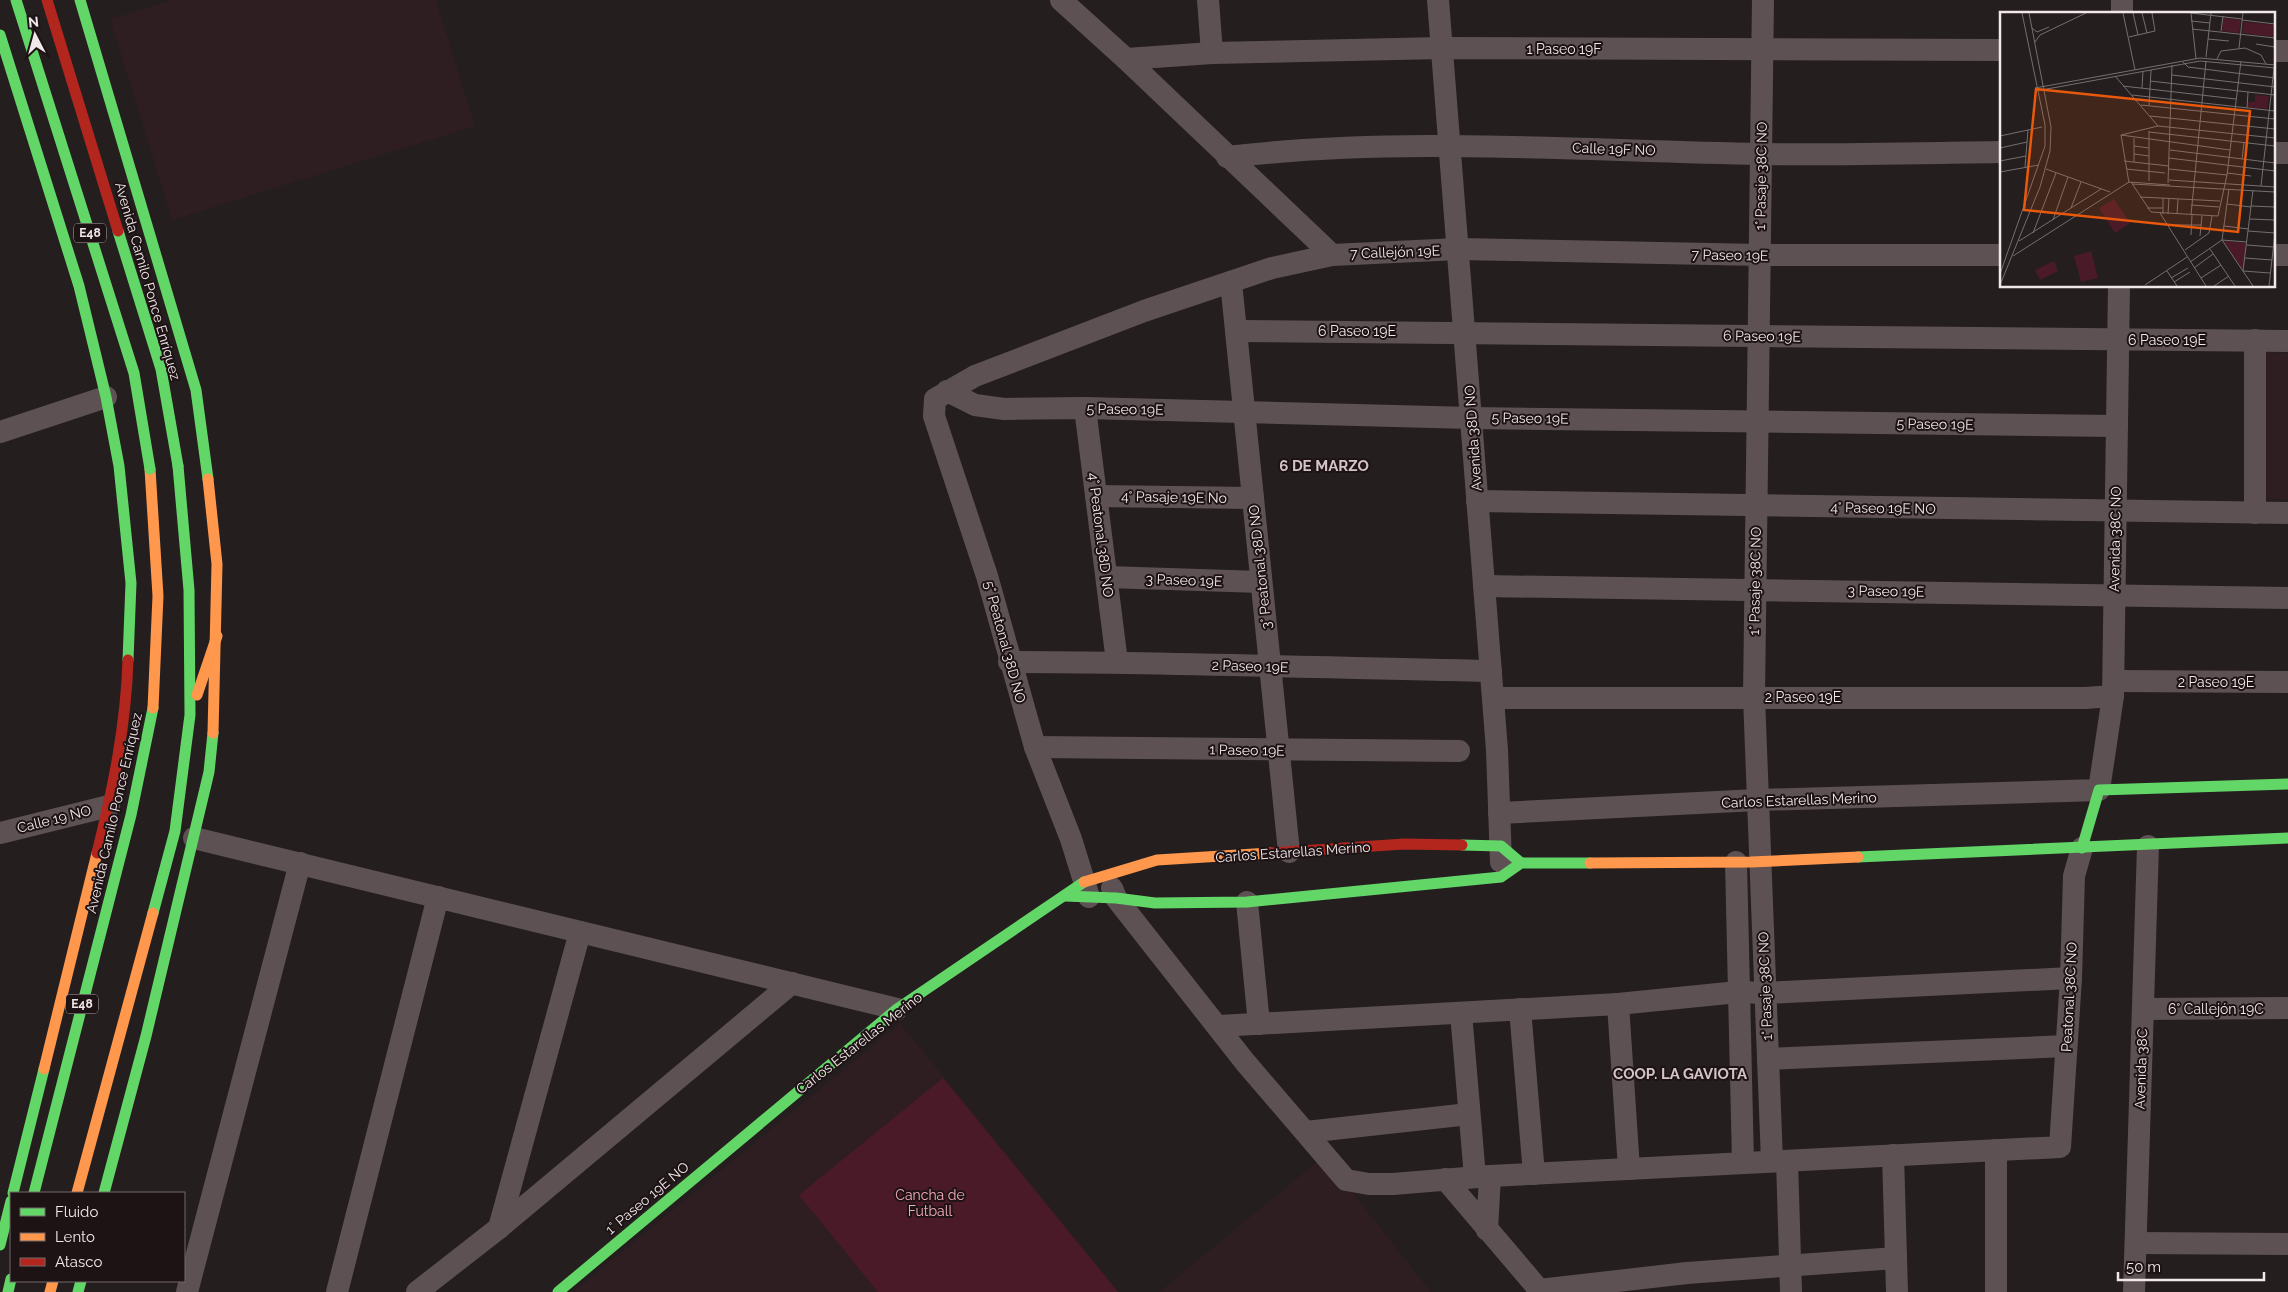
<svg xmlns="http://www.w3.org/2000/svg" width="2288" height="1292" viewBox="0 0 2288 1292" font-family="Raleway,sans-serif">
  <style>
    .built { fill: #2e1e21 }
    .green { fill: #4b1a28 }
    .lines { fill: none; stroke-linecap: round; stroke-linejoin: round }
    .street { stroke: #5d5154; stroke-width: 22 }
    .fast { stroke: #63d668; stroke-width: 11 }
    .slow { stroke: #ff974d; stroke-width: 11 }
    .jam { stroke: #b3261e; stroke-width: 11 }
    .fast-bridge { stroke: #63d668; stroke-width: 11 }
    .jam-bridge { stroke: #b3261e; stroke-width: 11 }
    .labels { text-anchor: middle; stroke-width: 4; stroke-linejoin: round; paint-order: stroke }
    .shield { fill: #1d1214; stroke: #b1a8a9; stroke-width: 1 }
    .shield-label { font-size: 12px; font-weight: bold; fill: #f1e8e9 }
    .street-label { font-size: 14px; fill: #f1e8e9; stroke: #1d1214 }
    .park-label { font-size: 14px; fill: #f7acbb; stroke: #1d1214 }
    .neighbourhood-label { font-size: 15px; font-weight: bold; fill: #d5c4c7; stroke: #1d1214 }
    .inset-road { fill: none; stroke: #766f70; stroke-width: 1 }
    .view { fill: #e8590c; fill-opacity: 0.15; stroke: #e8590c; stroke-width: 2.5 }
    .inset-edge { fill: none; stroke: #f1e8e9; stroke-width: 2.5 }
  </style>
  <rect width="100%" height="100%" fill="#241e1f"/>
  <!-- built -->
  <g class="built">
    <path d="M 172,0 L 436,0 L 475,126 L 172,220 L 110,19 Z"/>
    <path d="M 2264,352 L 2288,353 L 2288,499 L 2263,499 Z"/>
    <path d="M 900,1023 L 1119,1292 L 573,1292 Z"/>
    <path d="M 1324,1156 L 1431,1292 L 1159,1292 Z"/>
  </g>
  <!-- green -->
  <path class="green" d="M 943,1078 L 1118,1292 L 878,1292 L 799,1195 Z"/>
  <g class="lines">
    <!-- street -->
    <g class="street">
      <path d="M 1061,0 L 1126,59 L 1332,255"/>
      <path d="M 1208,0 L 1212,53"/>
      <path d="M 1438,0 L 1497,750 L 1501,862"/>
      <path d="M 1763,0 L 1754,697 L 1772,1161"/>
      <path d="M 2122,14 L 2122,0"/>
      <path d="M 2274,51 L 2288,51"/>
      <path d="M 1126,59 L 1212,53 L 1442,48 L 2002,50"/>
      <path d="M 2274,153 L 2288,153"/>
      <path d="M 1227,157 C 1405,136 1583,151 1760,154 C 1841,155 1921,153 2002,152"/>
      <path d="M 2274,255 L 2288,255"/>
      <path d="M 1231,282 L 1289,852"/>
      <path d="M 1236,331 L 2288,341"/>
      <path d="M 947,391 L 975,405 L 1004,409 L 1085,408 L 1471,418 L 2117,426"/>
      <path d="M 1085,408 L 1117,662"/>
      <path d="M 0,432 L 106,397"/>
      <path d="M 1096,496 L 1253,498"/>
      <path d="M 1477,501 L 2288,513"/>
      <path d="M 2255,513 L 2255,340"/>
      <path d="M 1107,577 L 1261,582"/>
      <path d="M 1484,586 L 2288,598"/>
      <path d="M 1009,662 C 1170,662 1330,668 1491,671"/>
      <path d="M 2114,681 L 2288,682"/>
      <path d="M 1493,698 L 2085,698 L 2113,696"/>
      <path d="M 1035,747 L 1459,751"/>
      <path d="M 1499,813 L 1757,800 L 2099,790 L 2113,696 L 2119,286"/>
      <path d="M 0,833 L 109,806"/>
      <path d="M 194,838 L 897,1009"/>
      <path d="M 1736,862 L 1743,1163"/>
      <path d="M 1112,888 L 1116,898 L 1245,1062 L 1346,1180 L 1369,1184 L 1393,1184 L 1490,1176 L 2060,1147 L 2071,978 L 2074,876 L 2082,848"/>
      <path d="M 1089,897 L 1071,839 L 1035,747 L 987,576 L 934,416 L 935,399 L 975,376 L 1144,311 L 1272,268 L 1332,255 L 1458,249 L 1760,255 L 2002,255"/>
      <path d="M 1247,902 L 1259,1024"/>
      <path d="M 1618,1004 L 1629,1169"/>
      <path d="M 1520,1009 L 1534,1174"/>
      <path d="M 2143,1009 L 2288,1008"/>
      <path d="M 1461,1013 L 1475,1177"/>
      <path d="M 1219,1026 L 1618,1004 L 1738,992 L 1765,993 L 2071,978"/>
      <path d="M 1768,1059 L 2066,1046"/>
      <path d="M 1306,1132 L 1469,1114"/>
      <path d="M 1893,1155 L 1897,1292"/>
      <path d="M 1787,1161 L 1791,1292"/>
      <path d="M 1445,1179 L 1541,1292"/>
      <path d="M 499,1228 L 580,932"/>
      <path d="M 1487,1230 L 1490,1176"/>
      <path d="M 2136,1243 L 2288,1244"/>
      <path d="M 1539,1290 L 1687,1273 L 1896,1258"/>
      <path d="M 187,1292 L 300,863"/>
      <path d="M 337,1292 L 438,897"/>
      <path d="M 417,1292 L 499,1228 L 792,983"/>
      <path d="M 1996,1292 L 1996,1150"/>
      <path d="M 2134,1292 L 2148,846"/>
    </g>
    <!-- fast -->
    <g class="fast">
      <path d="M 80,0 L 196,390 L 208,479"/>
      <path d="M 0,35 L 79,286 L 106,397 L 119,466 L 131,583 L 128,660"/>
      <path d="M 1462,845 L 1501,846 L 1521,863"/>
      <path d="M 2082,848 L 2099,790 L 2288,784"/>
      <path d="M 1858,857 L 2288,838"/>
      <path d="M 1065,896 L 1116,898 L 1155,903 L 1247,902 L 1501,877 L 1521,863 L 1590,863"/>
      <path d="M 153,913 L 175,831 L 190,715 L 189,590 L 178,466"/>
      <path d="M 13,1193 L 44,1069"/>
      <path d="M 34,1193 L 131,815 L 153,708"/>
      <path d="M 104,1193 L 146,1036 L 209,772 L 213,733"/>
      <path d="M 0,1245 L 11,1201"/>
      <path d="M 8,1292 L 11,1279"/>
      <path d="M 78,1292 L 81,1281"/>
      <path d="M 558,1292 L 897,1009 L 1084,882"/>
    </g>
    <!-- slow -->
    <g class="slow">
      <path d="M 150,469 L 158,596 L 153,708"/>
      <path d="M 208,479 L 217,564 L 213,733"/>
      <path d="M 197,695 L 217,636"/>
      <path d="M 1590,863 L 1751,862 L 1858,857"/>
      <path d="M 1084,882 L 1157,860 L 1270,853"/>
      <path d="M 44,1069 L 97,853"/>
      <path d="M 77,1193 L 153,913"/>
      <path d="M 50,1292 L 53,1281"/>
    </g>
    <!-- jam -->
    <g class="jam">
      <path d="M 97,853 C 113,789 126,725 128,660"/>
      <path d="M 1270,853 L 1404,844 L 1462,845"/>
    </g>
    <!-- fast-bridge -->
    <g class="fast-bridge">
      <path d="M 16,0 L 134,373 L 150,469"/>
      <path d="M 118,231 L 161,369 L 178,466"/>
    </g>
    <!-- jam-bridge -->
    <path class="jam-bridge" d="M 47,0 L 118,231"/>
  </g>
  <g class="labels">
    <!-- shield labels -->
    <g class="shield">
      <rect x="74" y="223.5" width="32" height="19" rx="4"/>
      <rect x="66" y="994.5" width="32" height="19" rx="4"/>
    </g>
    <g class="shield-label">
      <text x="90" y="237">E48</text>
      <text x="82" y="1008">E48</text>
    </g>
    <!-- street labels -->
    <g class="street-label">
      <text x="1564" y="54">1 Paseo 19F</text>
      <text transform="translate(1614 149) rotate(2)" y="5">Calle 19F NO</text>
      <text transform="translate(1761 176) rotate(-89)" y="5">1° Pasaje 38C NO</text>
      <text transform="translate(1395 252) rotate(-2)" y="5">7 Callejón 19E</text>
      <text transform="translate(1730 255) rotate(1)" y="5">7 Paseo 19E</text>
      <text transform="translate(148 281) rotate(74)" y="5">Avenida Camilo Ponce Enríquez</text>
      <text x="1357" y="336">6 Paseo 19E</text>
      <text transform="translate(1762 336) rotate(1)" y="5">6 Paseo 19E</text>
      <text x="2167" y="345">6 Paseo 19E</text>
      <text transform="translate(1125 409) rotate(1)" y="5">5 Paseo 19E</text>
      <text transform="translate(1530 418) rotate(1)" y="5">5 Paseo 19E</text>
      <text transform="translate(1935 424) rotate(1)" y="5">5 Paseo 19E</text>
      <text transform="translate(1473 438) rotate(-94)" y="5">Avenida 38D NO</text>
      <text transform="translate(1174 497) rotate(1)" y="5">4° Pasaje 19E No</text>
      <text transform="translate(1883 508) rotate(1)" y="5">4° Paseo 19E NO</text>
      <text transform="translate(1101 535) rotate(83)" y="5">4° Peatonal 38D NO</text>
      <text transform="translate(2115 539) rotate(-89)" y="5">Avenida 38C NO</text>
      <text transform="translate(1260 567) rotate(-96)" y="5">3° Peatonal 38D NO</text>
      <text transform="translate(1184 580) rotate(2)" y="5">3 Paseo 19E</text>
      <text transform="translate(1755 581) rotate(-89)" y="5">1° Pasaje 38C NO</text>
      <text transform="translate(1886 591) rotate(1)" y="5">3 Paseo 19E</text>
      <text transform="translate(1005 642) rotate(75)" y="5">5° Peatonal 38D NO</text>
      <text transform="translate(1250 666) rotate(2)" y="5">2 Paseo 19E</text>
      <text x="2216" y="687">2 Paseo 19E</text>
      <text x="1803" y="702">2 Paseo 19E</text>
      <text transform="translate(1247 750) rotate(1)" y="5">1 Paseo 19E</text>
      <text transform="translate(1799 800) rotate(-2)" y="5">Carlos Estarellas Merino</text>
      <text transform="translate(114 813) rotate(-77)" y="5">Avenida Camilo Ponce Enríquez</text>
      <text transform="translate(54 819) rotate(-14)" y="5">Calle 19 NO</text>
      <text transform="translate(1293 852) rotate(-4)" y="5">Carlos Estarellas Merino</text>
      <text transform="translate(1765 986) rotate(-92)" y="5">1° Pasaje 38C NO</text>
      <text transform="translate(2069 997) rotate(-87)" y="5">Peatonal 38C NO</text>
      <text x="2216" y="1014">6° Callejón 19C</text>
      <text transform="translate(859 1043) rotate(-38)" y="5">Carlos Estarellas Merino</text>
      <text transform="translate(2141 1069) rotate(-88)" y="5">Avenida 38C</text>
      <text transform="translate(647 1198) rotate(-40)" y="5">1° Paseo 19E NO</text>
    </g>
    <!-- park labels -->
    <g class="park-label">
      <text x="930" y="1200">Cancha de<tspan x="930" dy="16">Futball</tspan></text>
    </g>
    <!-- neighbourhood labels -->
    <g class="neighbourhood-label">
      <text x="1324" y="471">6 DE MARZO</text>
      <text x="1680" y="1079">COOP. LA GAVIOTA</text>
    </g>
  </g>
  <!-- overview -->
  <g transform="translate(2000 12)">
    <rect width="275" height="275" fill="#241e1f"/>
    <path d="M 223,6 L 241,8 L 239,21 L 222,19 ZM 244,10 L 275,13 L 275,25 L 242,21 ZM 255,83 L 269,84 L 267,97 L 247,95 L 248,90 L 255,90 ZM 114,187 L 130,211 L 115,221 L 99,196 ZM 223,229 L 246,231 L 243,258 ZM 91,239 L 98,266 L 81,270 L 74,244 ZM 54,249 L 58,259 L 40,268 L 35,258 Z" fill="#4b1a28"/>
    <path class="inset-road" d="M 123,1 L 135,58M 133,1 L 138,23M 142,1 L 147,21M 191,1 L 242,7M 191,1 L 196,47M 242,8 L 275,12M 191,9 L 210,11M 32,16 L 37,20 L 49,15M 192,17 L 275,26M 221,19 L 223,4M 129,25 L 155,19 L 152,1M 208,27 L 229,29M 35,30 L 40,23 L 86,1M 256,32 L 275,35M 239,36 L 243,1M 206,45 L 211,1M 217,47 L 221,39 L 245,36 L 261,43 L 266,52M 183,50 L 188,55 L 275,66M 172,63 L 275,75M 115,64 L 158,114M 150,69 L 275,83M 123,74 L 236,87M 35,76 L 200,46 L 275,53M 142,76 L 143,59M 36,79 L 200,49 L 275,56M 132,83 L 275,99M 141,93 L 275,107M 149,94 L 151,58M 247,96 L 248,80M 150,104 L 275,117M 149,120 L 275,134M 121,123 L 158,114 L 275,126M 121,123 L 230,138M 121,123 L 129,171M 0,124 L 42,115M 134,126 L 134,150M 134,134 L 149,136M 0,136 L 27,130M 170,138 L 275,151M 134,142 L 149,144M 169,146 L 275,159M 242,147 L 244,131M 0,149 L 26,144M 124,149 L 169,154M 25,155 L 28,118M 46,157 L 110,180M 126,157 L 165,161M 169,157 L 227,163M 0,160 L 39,153M 227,161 L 251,164M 169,168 L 275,175M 149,169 L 149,119M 131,170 L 151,200 L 218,204 L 227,163 L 241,49M 168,171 L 172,53M 132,172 L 275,180M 261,174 L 274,56M 229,177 L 222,228 L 253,274M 140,185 L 220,189M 227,192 L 251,195M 191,193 L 219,195M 251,194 L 275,195M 71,196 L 81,170M 147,196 L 163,196M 160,201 L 206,274M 163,202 L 163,186M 168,202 L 169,186M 177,202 L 178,187M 191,203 L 206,49M 250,207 L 275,208M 53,208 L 68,165M 168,213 L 201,213M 224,214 L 249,217M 238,216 L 241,194M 248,219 L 275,221M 33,221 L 56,161M 191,223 L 192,203M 200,224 L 202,204M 19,229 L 101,177M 247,233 L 273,235M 210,237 L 235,274M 185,238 L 209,221 L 212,204M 13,244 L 129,170 L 170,173M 245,246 L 272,248M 190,250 L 222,228 L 247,230M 194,256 L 213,242M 167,259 L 177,274M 243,259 L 253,178M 243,259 L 270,261M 0,262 L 45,134 L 45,113 L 22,1M 171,266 L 188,256M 201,266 L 221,253M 174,270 L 190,260M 0,273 L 40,175 L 50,139 L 51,115 L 29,1M 145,273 L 187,245M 214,274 L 229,264M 269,274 L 275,221"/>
    <path class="view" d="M 36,77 L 250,99 L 238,220 L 24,198 Z"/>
    <rect width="275" height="275" class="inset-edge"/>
  </g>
  <!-- legend -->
  <rect x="10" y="1192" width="175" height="90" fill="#1d1214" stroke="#726869"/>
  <rect x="20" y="1208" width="25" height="8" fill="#63d668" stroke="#726869"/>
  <text x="55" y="1217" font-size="15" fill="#f1e8e9">Fluido</text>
  <rect x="20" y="1233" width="25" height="8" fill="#ff974d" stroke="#726869"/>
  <text x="55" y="1242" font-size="15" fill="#f1e8e9">Lento</text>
  <rect x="20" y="1258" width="25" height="8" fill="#b3261e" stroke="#726869"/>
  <text x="55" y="1267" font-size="15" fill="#f1e8e9">Atasco</text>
  <!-- north arrow -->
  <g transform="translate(35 35) rotate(354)" stroke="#1d1214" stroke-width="4" paint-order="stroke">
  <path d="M0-4L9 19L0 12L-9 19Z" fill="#f1e8e9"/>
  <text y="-8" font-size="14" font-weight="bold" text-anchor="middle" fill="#f1e8e9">N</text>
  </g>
  <!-- scale -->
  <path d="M2118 1272v8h146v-8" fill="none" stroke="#f1e8e9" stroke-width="2.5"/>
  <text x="2126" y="1272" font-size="15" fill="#f1e8e9" stroke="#1d1214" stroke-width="4" paint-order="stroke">50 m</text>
</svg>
